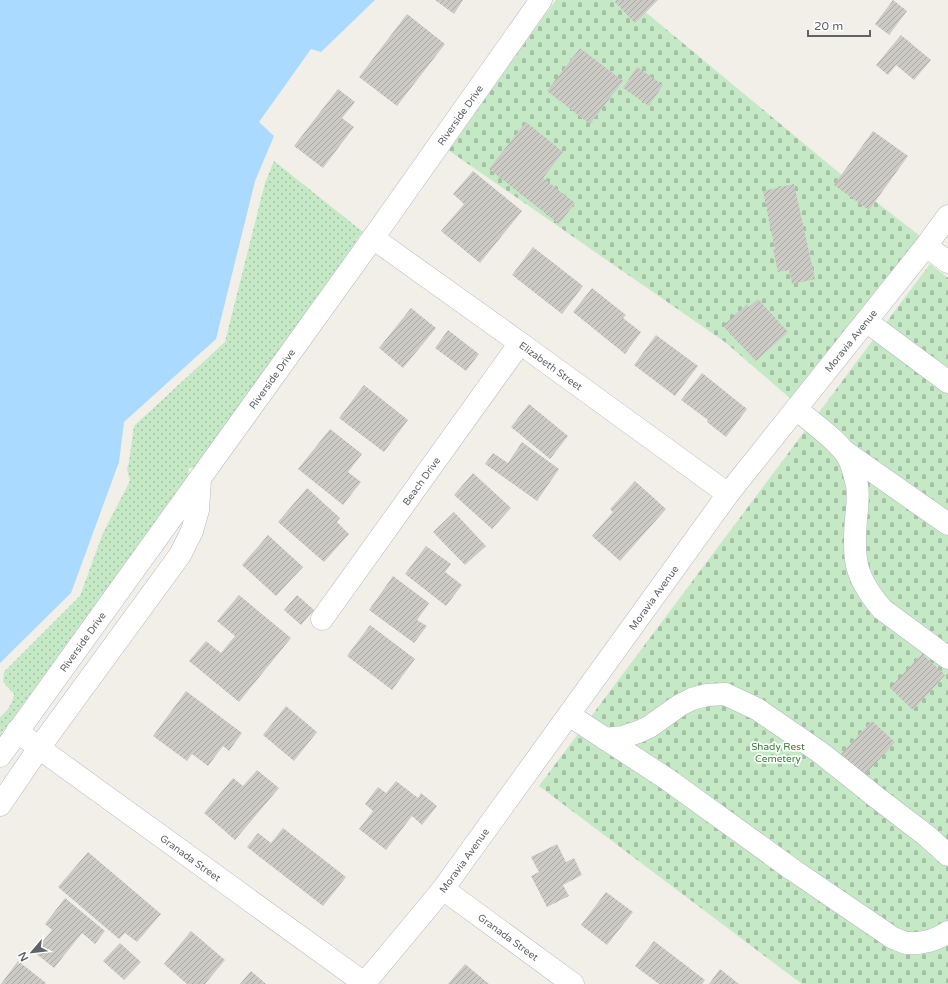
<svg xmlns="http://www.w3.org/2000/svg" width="948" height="984" viewBox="0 0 948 984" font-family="'Varela Round',sans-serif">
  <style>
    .cemetery { fill: url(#cemetery-stones) }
    .park { fill: url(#park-dots) }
    .water { fill: #aadaff }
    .building { fill: url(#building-hatch) }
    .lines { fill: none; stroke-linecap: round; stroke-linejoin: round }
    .minor-casing { stroke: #b5b8bc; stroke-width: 23 }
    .minor { stroke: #fff; stroke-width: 22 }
    .labels { text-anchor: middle; stroke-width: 3.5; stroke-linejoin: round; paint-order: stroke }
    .street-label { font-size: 10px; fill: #5f6368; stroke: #fff }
    .park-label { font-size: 10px; fill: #348238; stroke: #fff }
  </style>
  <defs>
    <pattern id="cemetery-stones" width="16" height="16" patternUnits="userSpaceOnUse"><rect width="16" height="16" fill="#c5e8c5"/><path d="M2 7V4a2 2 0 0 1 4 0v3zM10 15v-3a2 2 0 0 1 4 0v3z" fill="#a3c0a4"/></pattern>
    <pattern id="park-dots" width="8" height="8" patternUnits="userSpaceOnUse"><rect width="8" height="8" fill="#c5e8c5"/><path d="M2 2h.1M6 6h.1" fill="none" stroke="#a3c0a4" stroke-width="1.8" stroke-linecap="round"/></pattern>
    <pattern id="building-hatch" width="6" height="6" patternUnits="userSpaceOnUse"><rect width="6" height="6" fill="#cccac5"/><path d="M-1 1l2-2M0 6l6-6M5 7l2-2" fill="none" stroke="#a9a8a4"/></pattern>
  </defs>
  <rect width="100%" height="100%" fill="#f1efe8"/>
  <!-- cemetery -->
  <g class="cemetery">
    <path d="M 556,0 L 631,0 L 849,181 L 920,236 L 791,399 L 725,342 L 448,150 Z"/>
    <path d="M 930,264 L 948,278 L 948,984 L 802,984 L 539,786 Z"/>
  </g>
  <!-- park -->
  <path class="park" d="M 274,161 L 363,232 L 356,240 L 357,241 L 194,468 L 189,468 L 188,476 L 8,725 L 1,733 L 2,734 L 0,737 L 0,717 C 7,712 13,703 14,694 L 3,682 L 4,672 L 80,596 L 103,533 L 130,481 L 127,469 L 129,462 L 134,426 L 225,342 L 265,183 Z"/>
  <!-- water -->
  <path class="water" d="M 0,0 L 375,0 L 321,52 L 311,49 L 259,122 L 274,136 L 255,181 L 216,339 L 124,422 L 119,462 L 71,593 L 0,663 Z"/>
  <!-- building -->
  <g class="building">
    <path d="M 435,0 L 463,0 L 454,14 Z"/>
    <path d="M 617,0 L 658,0 L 635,23 L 615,2 Z"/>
    <path d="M 893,0 L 907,11 L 889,35 L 875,24 Z"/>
    <path d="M 407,14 L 445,44 L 397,106 L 359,77 Z"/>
    <path d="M 901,35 L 931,60 L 914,80 L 896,65 L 888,75 L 876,65 Z"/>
    <path d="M 580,48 L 623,81 L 590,124 L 547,91 Z"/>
    <path d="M 637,67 L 663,85 L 649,106 L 623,88 Z"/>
    <path d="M 338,89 L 355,102 L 342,118 L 354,127 L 323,168 L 294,146 Z"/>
    <path d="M 526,122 L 563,152 L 543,178 L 575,203 L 559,224 L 489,169 Z"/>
    <path d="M 873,131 L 908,156 L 869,210 L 834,185 Z"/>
    <path d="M 473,171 L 522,211 L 480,263 L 441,231 L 464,204 L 453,194 Z"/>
    <path d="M 794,184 L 815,279 L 792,284 L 789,270 L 778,272 L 773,249 L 775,249 L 763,191 Z"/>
    <path d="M 533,247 L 583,286 L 562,314 L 512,275 Z"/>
    <path d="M 592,288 L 626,315 L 623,318 L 641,332 L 625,354 L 573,312 Z"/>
    <path d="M 758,299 L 788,332 L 756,361 L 723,326 L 747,304 L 749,307 Z"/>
    <path d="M 411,308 L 436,328 L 403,368 L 379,348 Z"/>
    <path d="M 448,330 L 479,354 L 466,371 L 435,348 Z"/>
    <path d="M 656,335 L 698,366 L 675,396 L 634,365 Z"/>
    <path d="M 702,373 L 747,409 L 726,437 L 707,422 L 708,420 L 681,400 Z"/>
    <path d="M 364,385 L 408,420 L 384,452 L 339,418 Z"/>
    <path d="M 529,404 L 568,436 L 550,459 L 511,427 Z"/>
    <path d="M 330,429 L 362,454 L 348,472 L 361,482 L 343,505 L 298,469 Z"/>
    <path d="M 522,442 L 559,469 L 537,501 L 485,464 L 493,453 L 508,463 Z"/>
    <path d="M 473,473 L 511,508 L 492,529 L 454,495 Z"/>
    <path d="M 635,481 L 666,509 L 620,561 L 592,536 L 613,512 L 610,509 Z"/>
    <path d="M 307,488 L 340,518 L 337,522 L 349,534 L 324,562 L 278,522 Z"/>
    <path d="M 454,512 L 486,546 L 465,565 L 433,532 Z"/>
    <path d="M 268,535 L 303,567 L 276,596 L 242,565 Z"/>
    <path d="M 426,546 L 451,564 L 445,572 L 462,585 L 446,606 L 405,574 Z"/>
    <path d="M 393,576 L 429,603 L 417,620 L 427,626 L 414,643 L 369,610 Z"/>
    <path d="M 239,595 L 291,638 L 239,702 L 189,661 L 206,641 L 221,653 L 235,636 L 217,621 Z"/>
    <path d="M 297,595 L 314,610 L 301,625 L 284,610 Z"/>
    <path d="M 370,625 L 415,659 L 392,690 L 347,656 Z"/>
    <path d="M 922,654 L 945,675 L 913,710 L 890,688 Z"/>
    <path d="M 186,691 L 242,733 L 229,751 L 223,746 L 208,766 L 192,754 L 187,761 L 153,736 Z"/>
    <path d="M 286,706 L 317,732 L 294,761 L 263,735 Z"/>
    <path d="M 872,721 L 895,742 L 863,777 L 840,755 Z"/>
    <path d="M 257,770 L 279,788 L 235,840 L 204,813 L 233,778 L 243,786 Z"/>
    <path d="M 396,781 L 418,798 L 421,793 L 437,806 L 422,825 L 412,816 L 386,850 L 359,829 L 373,811 L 365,804 L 378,787 L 386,793 Z"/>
    <path d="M 283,828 L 346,877 L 323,906 L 247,847 L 258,833 L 271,843 Z"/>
    <path d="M 557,844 L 566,862 L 574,858 L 582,875 L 563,885 L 569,896 L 547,907 L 531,876 L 539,872 L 531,857 Z"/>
    <path d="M 88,852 L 161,914 L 137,942 L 125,933 L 119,939 L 58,887 Z"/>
    <path d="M 606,892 L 633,912 L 607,945 L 581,925 Z"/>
    <path d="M 65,898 L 105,931 L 95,944 L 82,933 L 54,968 L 34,952 L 52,930 L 45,924 Z"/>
    <path d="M 191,931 L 225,960 L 205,984 L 187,984 L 164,964 Z"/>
    <path d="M 654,941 L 705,980 L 702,984 L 659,984 L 635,966 Z"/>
    <path d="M 120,943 L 141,962 L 124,980 L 103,961 Z"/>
    <path d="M 18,961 L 46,983 L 45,984 L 1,984 Z"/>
    <path d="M 465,964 L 489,984 L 448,984 Z"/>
    <path d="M 720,969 L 739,984 L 709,984 Z"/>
    <path d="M 251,971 L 266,984 L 240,984 Z"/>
  </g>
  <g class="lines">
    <defs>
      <g id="minor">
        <path id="s1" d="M 373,238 L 520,343 L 728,494"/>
        <path d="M 926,246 L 948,262"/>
        <path d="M 866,321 L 948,382"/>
        <path d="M 796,409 C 810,421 842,443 849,459 C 853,467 855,477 857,485 C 859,496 857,508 856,519 C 855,532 854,546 856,559 C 858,578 870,595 882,609 L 948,658"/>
        <path d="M 844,451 L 948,524"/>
        <path id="s2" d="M 322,619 L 520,343"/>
        <path d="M 569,715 L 667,779 L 793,870 L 893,938 C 898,939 903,943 908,943 C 922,944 937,940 948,932"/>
        <path id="s3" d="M 17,731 L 39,748 L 364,983"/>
        <path d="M 605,739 L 623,737 L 638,732 L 649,727 L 680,705 L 692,699 L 707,695 L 725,694 L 757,709 L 821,753 L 876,797 L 927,836 L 948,855"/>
        <path id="s4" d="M 0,756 L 373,238 L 541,0"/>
        <path d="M 0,805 L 39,748 L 180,555 L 192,531 L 198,510 L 200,479"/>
        <path id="s5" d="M 443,889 L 573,984"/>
        <path id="s6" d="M 364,984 L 443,889 L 728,494 L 926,246 L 948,216"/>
      </g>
    </defs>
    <!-- minor casing -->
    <use href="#minor" class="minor-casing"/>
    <!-- minor -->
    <use href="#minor" class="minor"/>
  </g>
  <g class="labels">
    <!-- street labels -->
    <g class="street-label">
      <text dy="4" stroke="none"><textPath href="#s4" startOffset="789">Riverside Drive</textPath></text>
      <text dy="4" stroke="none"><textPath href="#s6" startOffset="807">Moravia Avenue</textPath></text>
      <text dy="4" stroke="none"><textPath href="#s1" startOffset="219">Elizabeth Street</textPath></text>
      <text dy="4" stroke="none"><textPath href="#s4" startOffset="465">Riverside Drive</textPath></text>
      <text dy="4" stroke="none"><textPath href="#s2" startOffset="170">Beach Drive</textPath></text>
      <text dy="4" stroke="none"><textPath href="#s6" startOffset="483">Moravia Avenue</textPath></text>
      <text dy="4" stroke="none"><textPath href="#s4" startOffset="141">Riverside Drive</textPath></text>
      <text dy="4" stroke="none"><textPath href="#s3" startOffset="215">Granada Street</textPath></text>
      <text dy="4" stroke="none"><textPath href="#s6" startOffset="159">Moravia Avenue</textPath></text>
      <text dy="4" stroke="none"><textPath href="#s5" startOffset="81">Granada Street</textPath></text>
    </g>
    <!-- park labels -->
    <g class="park-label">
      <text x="778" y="750">Shady Rest<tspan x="778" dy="12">Cemetery</tspan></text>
    </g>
  </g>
  <!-- north arrow -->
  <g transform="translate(32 952) rotate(242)" stroke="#ffffff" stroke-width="3" paint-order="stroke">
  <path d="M0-3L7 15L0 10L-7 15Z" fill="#5f6368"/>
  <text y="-6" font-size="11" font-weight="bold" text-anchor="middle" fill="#5f6368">N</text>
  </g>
  <!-- scale -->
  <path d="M808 30v6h62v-6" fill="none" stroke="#5f6368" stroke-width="2"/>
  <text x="814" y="30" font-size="12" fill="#5f6368" stroke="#ffffff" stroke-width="3" paint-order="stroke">20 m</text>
</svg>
